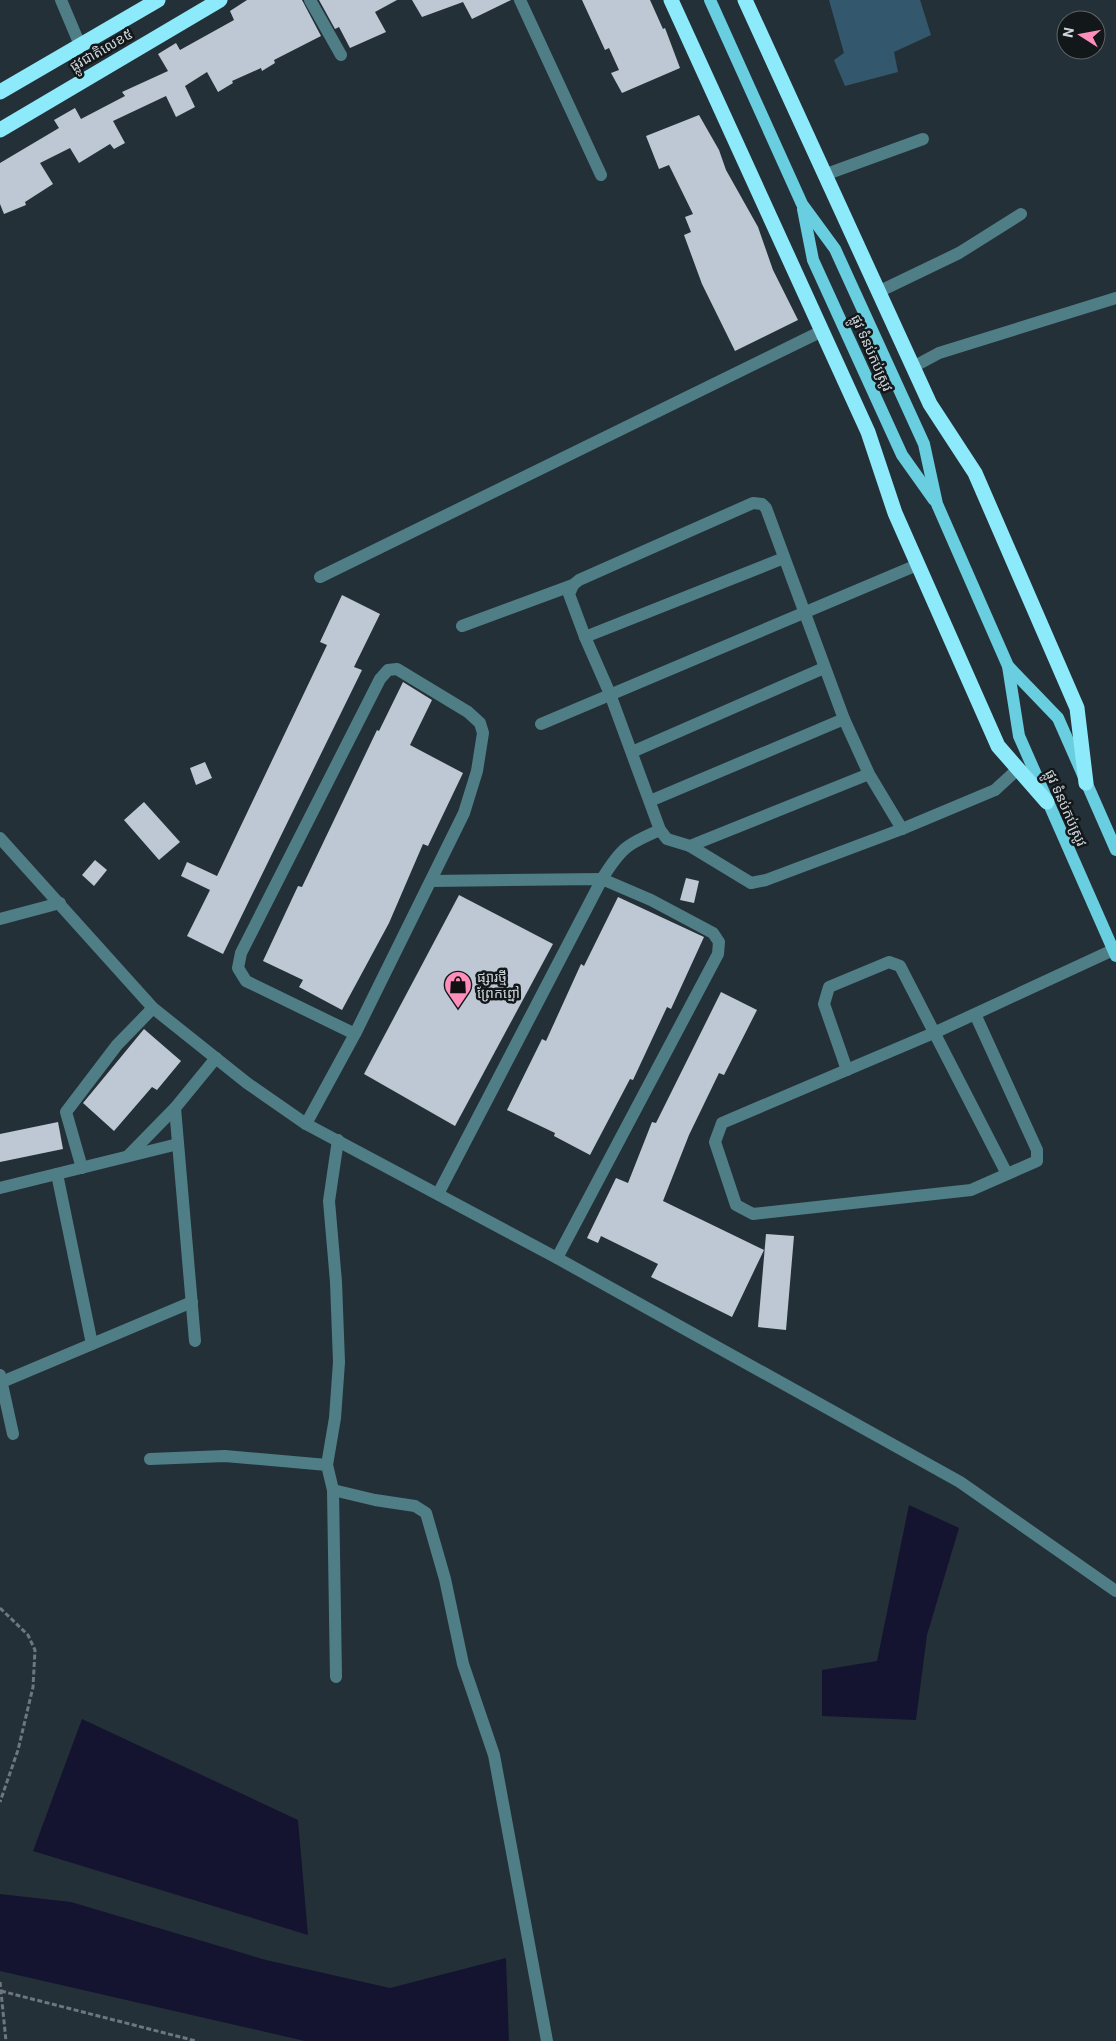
<svg xmlns="http://www.w3.org/2000/svg" width="1116" height="2041" viewBox="0 0 1116 2041" font-family="Roboto,'Noto Sans Khmer',sans-serif">
  <style>
    .green { fill: #33586d }
    .water { fill: #151430 }
    .building { fill: #bec7d4 }
    .lines { fill: none; stroke-linecap: round; stroke-linejoin: round }
    .path { stroke: #6d777d; stroke-width: 3; stroke-dasharray: 5 2.5; stroke-linecap: butt }
    .minor { stroke: #507e86; stroke-width: 12 }
    .major { stroke: #69cedf; stroke-width: 12 }
    .highway { stroke: #8deafa; stroke-width: 15 }
    .labels { text-anchor: middle; stroke-width: 5; stroke-linejoin: round; paint-order: stroke }
    .street-label { font-size: 14px; fill: #cfd6db; stroke: #12171a }
    .poi-label { font-size: 14px; fill: #cfd6db; stroke: #12171a; text-anchor: start }
  </style>
  <rect width="100%" height="100%" fill="#243037"/>
  <!-- green -->
  <path class="green" d="M 829,0 L 920,0 L 931,35 L 894,52 L 898,72 L 845,86 L 834,60 L 844,53 Z"/>
  <!-- water -->
  <g class="water">
    <path d="M 909,1505 L 959,1528 L 927,1635 L 916,1720 L 822,1716 L 822,1670 L 877,1661 Z"/>
    <path d="M 82,1719 L 298,1820 L 308,1935 L 33,1851 Z"/>
    <path d="M 0,1894 L 71,1902 L 266,1960 L 390,1988 L 506,1958 L 509,2041 L 305,2041 L 0,1971 Z"/>
  </g>
  <!-- building -->
  <g class="building">
    <path d="M 247,0 L 302,0 L 321,36 L 274,60 L 275,63 L 262,71 L 261,68 L 232,81 L 233,83 L 218,92 L 207,72 L 185,86 L 195,107 L 176,117 L 166,96 L 113,121 L 125,143 L 114,149 L 110,144 L 79,163 L 70,148 L 40,163 L 53,184 L 25,202 L 26,205 L 4,214 L 0,204 L 0,163 L 59,128 L 54,120 L 75,108 L 81,119 L 125,96 L 122,92 L 168,71 L 158,54 L 176,43 L 180,50 L 234,20 L 230,11 Z"/>
    <path d="M 319,0 L 397,0 L 375,12 L 386,32 L 350,48 L 339,27 L 335,29 Z"/>
    <path d="M 412,0 L 511,0 L 472,19 L 463,2 L 422,17 Z"/>
    <path d="M 582,0 L 650,0 L 663,29 L 665,28 L 680,68 L 622,93 L 611,73 L 619,70 L 609,48 L 605,50 Z"/>
    <path d="M 699,115 L 719,150 L 726,170 L 758,227 L 773,270 L 798,320 L 735,351 L 702,284 L 684,235 L 691,232 L 685,217 L 693,214 L 669,165 L 659,169 L 646,136 Z"/>
    <path d="M 342,595 L 380,614 L 354,667 L 362,670 L 223,954 L 187,936 L 210,890 L 181,876 L 187,862 L 217,876 L 327,645 L 320,642 Z"/>
    <path d="M 403,682 L 432,700 L 410,745 L 463,773 L 428,846 L 423,844 L 389,923 L 342,1010 L 299,987 L 303,980 L 263,961 L 298,886 L 302,887 L 377,730 L 379,731 Z"/>
    <path d="M 205,762 L 212,778 L 196,785 L 190,768 Z"/>
    <path d="M 144,802 L 180,842 L 159,860 L 124,820 Z"/>
    <path d="M 95,860 L 107,870 L 94,886 L 82,875 Z"/>
    <path d="M 686,878 L 699,881 L 694,903 L 680,900 Z"/>
    <path d="M 459,895 L 553,944 L 455,1126 L 364,1074 Z"/>
    <path d="M 618,897 L 704,937 L 671,1009 L 667,1007 L 633,1080 L 630,1079 L 590,1155 L 554,1136 L 555,1133 L 507,1110 L 542,1039 L 546,1041 L 581,964 L 584,966 Z"/>
    <path d="M 721,992 L 757,1010 L 724,1075 L 719,1073 L 689,1135 L 663,1201 L 764,1250 L 732,1317 L 651,1277 L 658,1264 L 601,1236 L 598,1243 L 587,1238 L 616,1178 L 628,1183 L 652,1122 L 656,1123 Z"/>
    <path d="M 144,1029 L 181,1061 L 157,1090 L 152,1087 L 114,1131 L 83,1103 Z"/>
    <path d="M 58,1122 L 63,1149 L 0,1162 L 0,1134 Z"/>
    <path d="M 766,1234 L 794,1236 L 786,1330 L 758,1327 Z"/>
  </g>
  <g class="lines">
    <!-- path -->
    <g class="path">
      <path d="M 0,1608 L 28,1635 L 35,1650 L 33,1687 L 18,1750 L 0,1802"/>
      <path d="M 0,1982 L 6,2041"/>
      <path d="M 1,1991 L 196,2041"/>
    </g>
    <!-- minor -->
    <g class="minor">
      <path d="M 61,0 L 80,45"/>
      <path d="M 310,0 L 341,55"/>
      <path d="M 520,0 L 601,175"/>
      <path d="M 824,175 L 923,139"/>
      <path d="M 878,292 L 959,253 L 1021,214"/>
      <path d="M 913,367 L 939,353 L 1116,298"/>
      <path d="M 320,577 L 822,331"/>
      <path d="M 462,626 L 573,585"/>
      <path d="M 585,637 L 784,558"/>
      <path d="M 541,724 L 917,565"/>
      <path d="M 632,752 L 824,668"/>
      <path d="M 869,774 L 690,846 L 667,839 L 660,830 L 610,694 L 585,637 L 569,594 L 573,585 L 579,580 L 753,503 L 762,504 L 766,508 L 844,719 L 869,774 L 902,829"/>
      <path d="M 650,801 L 844,719"/>
      <path d="M 0,838 L 153,1008 L 247,1083 L 306,1124 L 557,1258 L 960,1482 L 1116,1591"/>
      <path d="M 690,846 L 751,883 L 766,880 L 902,829 L 995,790 L 1018,769"/>
      <path d="M 431,881 L 602,879 L 651,900 L 713,933 L 719,942 L 718,954 L 557,1258"/>
      <path d="M 0,919 L 60,903"/>
      <path d="M 975,1014 L 1037,1150 L 1037,1161 L 971,1190 L 753,1214 L 736,1205 L 715,1142 L 722,1123 L 936,1032 L 1113,950"/>
      <path d="M 847,1070 L 824,1004 L 829,987 L 889,962 L 900,966 L 1007,1174"/>
      <path d="M 306,1124 L 355,1034 L 464,813 L 477,771 L 483,733 L 480,723 L 468,712 L 397,669 L 388,670 L 380,679 L 241,953 L 238,968 L 246,981 L 355,1034"/>
      <path d="M 338,1140 L 329,1201 L 336,1282 L 339,1362 L 335,1418 L 327,1465 L 333,1490 L 375,1500 L 415,1506 L 426,1513 L 445,1579 L 463,1664 L 494,1755 L 547,2041"/>
      <path d="M 128,1156 L 175,1108"/>
      <path d="M 82,1168 L 66,1112 L 117,1045 L 153,1008"/>
      <path d="M 57,1174 L 92,1344"/>
      <path d="M 0,1188 L 178,1144"/>
      <path d="M 438,1194 L 602,879 C 621,848 627,844 660,830"/>
      <path d="M 195,1341 L 175,1108 L 216,1058"/>
      <path d="M 0,1375 L 13,1434"/>
      <path d="M 2,1382 L 192,1302"/>
      <path d="M 150,1459 L 225,1456 L 327,1465"/>
      <path d="M 333,1490 L 336,1677"/>
    </g>
    <!-- major -->
    <g class="major">
      <path d="M 710,0 L 802,204 L 835,249 L 924,444 L 937,504 L 1008,666 L 1019,736 L 1116,956"/>
      <path d="M 803,209 L 813,260 L 902,455 L 934,500"/>
      <path d="M 1008,666 L 1058,718 L 1116,850"/>
    </g>
    <!-- highway -->
    <g class="highway">
      <path d="M 671,0 L 868,432 L 895,513 L 998,746 L 1047,802"/>
      <path d="M 745,0 L 930,404 L 975,473 L 1077,708 L 1086,783"/>
      <path d="M 0,92 L 158,0"/>
      <path d="M 0,130 L 220,0"/>
    </g>
  </g>
  <!-- icons -->
  <defs>
    <symbol id="shop-pin" viewBox="-11 -11 22 30"><path d="M0 17L-7.5 6A9.5 9.5 0 1 1 7.5 6Z" fill="#fe8ebc" stroke="#12171a"/><path d="M-5-2.5h2.3a2.7 3.5 0 0 1 5.4 0H5L5.5 6h-11ZM-1.5-2.5h3a1.5 2.3 0 0 0-3 0Z" fill="#111"/></symbol>
  </defs>
  <g fill-rule="evenodd">
    <use href="#shop-pin" x="442" y="969" width="32" height="43"/>
  </g>
  <g class="labels">
    <!-- street labels -->
    <g class="street-label">
      <text transform="translate(101 50) rotate(-30)" y="5">ផ្លូវជាតិលេខ៥</text>
      <text transform="translate(872 353) rotate(66)" y="5">ផ្លូវ ទំនប់កប់ស្រូវ</text>
      <text transform="translate(1066 808) rotate(66)" y="5">ផ្លូវ ទំនប់កប់ស្រូវ</text>
    </g>
    <!-- poi labels -->
    <g class="poi-label">
      <text x="477" y="982">ផ្សារថ្មី<tspan x="477" dy="16">ព្រែកព្នៅ</tspan></text>
    </g>
  </g>
  <!-- north arrow -->
  <g transform="translate(1081 35) rotate(281)"><circle r="24" fill="#12171a" stroke="#5e6367"/>
  <path d="M0-4L9 19L0 12L-9 19Z" fill="#fe8ebc"/>
  <text y="-8" font-size="14" font-weight="bold" text-anchor="middle" fill="#cfd6db">N</text>
  </g>
</svg>
